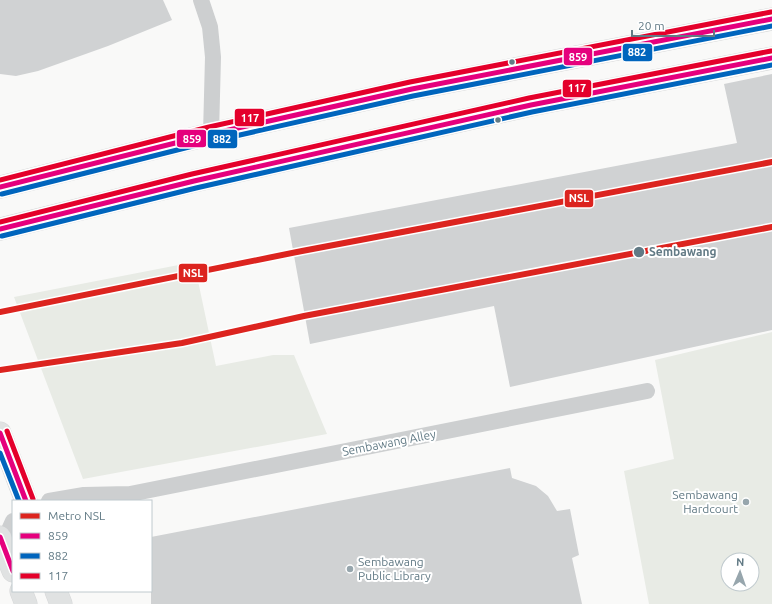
<svg xmlns="http://www.w3.org/2000/svg" width="772" height="604" viewBox="0 0 772 604" font-family="Ubuntu,sans-serif">
  <style>
    .green { fill: #e8ebe5; fill-rule: evenodd }
    .building { fill: #d0d2d3 }
    .lines { fill: none; stroke-linecap: round; stroke-linejoin: round }
    .secondary-casing { stroke: #d6d7d8; stroke-width: 23 }
    .primary-casing { stroke: #d6d7d8; stroke-width: 23 }
    .lane { stroke: #cdcfd0; stroke-width: 16 }
    .secondary { stroke: #e0e2e2; stroke-width: 22 }
    .primary { stroke: #e0e2e2; stroke-width: 22 }
    .bus-1-casing { stroke: #fff; stroke-width: 8 }
    .bus-2-casing { stroke: #fff; stroke-width: 8 }
    .bus-3-casing { stroke: #fff; stroke-width: 8 }
    .bus-1 { stroke: #e5007d; stroke-width: 5 }
    .bus-2 { stroke: #0065bd; stroke-width: 5 }
    .bus-3 { stroke: #e4002b; stroke-width: 5 }
    .metro-1-casing { stroke: #fff; stroke-width: 9 }
    .metro-1 { stroke: #dc241f; stroke-width: 6 }
    .bus-dot { fill: #627a85; stroke: #fff; stroke-width: 1.5 }
    .poi-dot { fill: #97a6ad; stroke: #fff; stroke-width: 1.5 }
    .labels { text-anchor: middle; stroke-width: 4; stroke-linejoin: round; paint-order: stroke }
    .stop-label { font-size: 12px; font-weight: bold; fill: #627a85; stroke: #fff; text-anchor: start }
    .street-label { font-size: 12px; fill: #627a85; stroke: #fff }
    .poi-label { font-size: 12px; fill: #627a85; stroke: #fff; text-anchor: end }
    .line-badge { stroke: #fff; stroke-width: 1.5 }
    .badge-label { font-size: 11px; text-anchor: middle; font-weight: bold; fill: #fff }
  </style>
  <rect width="100%" height="100%" fill="#f9f9f8"/>
  <!-- green -->
  <g class="green">
    <path d="M 194,262 L 216,366 L 273,355 L 294,355 L 327,434 L 83,479 L 14,297 Z"/>
    <path d="M 772,332 L 772,604 L 649,604 L 624,471 L 674,459 L 655,360 ZM 728,560 L 752,560 L 752,584 L 728,584 Z"/>
  </g>
  <!-- building -->
  <g class="building">
    <path d="M 0,0 L 163,0 L 172,20 L 108,46 L 38,71 L 16,76 L 0,74 Z"/>
    <path d="M 772,74 L 772,330 L 510,387 L 494,306 L 310,344 L 289,228 L 737,143 L 724,84 Z"/>
    <path d="M 510,468 L 512,478 L 536,486 L 548,496 L 557,511 L 570,509 L 579,555 L 572,558 L 582,604 L 151,604 L 151,537 Z"/>
  </g>
  <g class="lines">
    <defs>
      <g id="secondary">
        <path d="M 0,433 L 26,501"/>
        <path d="M 0,537 L 13,571"/>
        <path d="M 21,591 L 26,604"/>
        <path d="M 56,591 L 61,604"/>
      </g>
      <g id="primary">
        <path d="M 0,187 L 211,134 L 412,89 L 772,19"/>
        <path d="M 0,229 L 194,181 L 531,105 L 772,58"/>
      </g>
    </defs>
    <!-- secondary casing -->
    <use href="#secondary" class="secondary-casing"/>
    <!-- primary casing -->
    <use href="#primary" class="primary-casing"/>
    <!-- lane -->
    <g class="lane">
      <path d="M 201,0 L 210,27 L 213,57 L 211,134"/>
      <path d="M 49,501 L 84,495 L 130,494 L 647,391"/>
      <path d="M 10,552 L 9,530 L 13,521"/>
    </g>
    <!-- secondary -->
    <use href="#secondary" class="secondary"/>
    <!-- primary -->
    <use href="#primary" class="primary"/>
    <defs>
      <g id="bus-1">
        <path d="M 0,187 L 211,134 L 412,89 L 772,19"/>
        <path d="M 0,229 L 194,181 L 531,105 L 772,58"/>
        <path d="M 0,433 L 26,501"/>
        <path d="M 0,537 L 13,571"/>
      </g>
      <g id="bus-2">
        <path d="M 2,194 L 213,141 L 413,96 L 772,26"/>
        <path d="M 2,236 L 196,188 L 532,112 L 772,65"/>
        <path d="M 0,453 L 19,501"/>
      </g>
      <g id="bus-3">
        <path d="M 0,180 L 209,127 L 410,82 L 771,12"/>
        <path d="M 0,222 L 192,174 L 529,98 L 771,51"/>
        <path d="M 7,431 L 33,499"/>
      </g>
    </defs>
    <!-- bus-1 casing -->
    <use href="#bus-1" class="bus-1-casing"/>
    <!-- bus-2 casing -->
    <use href="#bus-2" class="bus-2-casing"/>
    <!-- bus-3 casing -->
    <use href="#bus-3" class="bus-3-casing"/>
    <!-- bus-1 -->
    <use href="#bus-1" class="bus-1"/>
    <!-- bus-2 -->
    <use href="#bus-2" class="bus-2"/>
    <!-- bus-3 -->
    <use href="#bus-3" class="bus-3"/>
    <defs>
      <g id="metro-1">
        <path d="M 0,312 L 302,251 L 772,162"/>
        <path d="M 0,370 L 182,343 L 304,316 L 772,227"/>
      </g>
    </defs>
    <!-- metro-1 casing -->
    <use href="#metro-1" class="metro-1-casing"/>
    <!-- metro-1 -->
    <use href="#metro-1" class="metro-1"/>
  </g>
  <!-- markers -->
  <g class="bus-dot">
    <circle cx="512" cy="62" r="3.5"/>
    <circle cx="498" cy="120" r="3.5"/>
    <circle cx="639" cy="252" r="6"/>
  </g>
  <g class="poi-dot">
    <circle cx="746" cy="502" r="4"/>
    <circle cx="350" cy="569" r="4"/>
  </g>
  <g class="labels">
    <!-- stop labels -->
    <g class="stop-label">
      <text x="649" y="256">Sembawang</text>
    </g>
    <!-- street labels -->
    <g class="street-label">
      <text transform="translate(389 443) rotate(-11)" y="4">Sembawang Alley</text>
    </g>
    <!-- poi labels -->
    <g class="poi-label">
      <text x="738" y="499">Sembawang<tspan x="738" dy="14">Hardcourt</tspan></text>
      <text x="358" y="566" text-anchor="start">Sembawang<tspan x="358" dy="14">Public Library</tspan></text>
    </g>
  </g>
  <g class="line-badge">
    <rect x="622" y="43" width="31" height="19" rx="4" fill="#0065bd"/>
    <rect x="563" y="47" width="30" height="19" rx="4" fill="#e5007d"/>
    <rect x="562" y="79" width="30" height="19" rx="4" fill="#e4002b"/>
    <rect x="234" y="108" width="31" height="19" rx="4" fill="#e4002b"/>
    <rect x="176" y="129" width="31" height="19" rx="4" fill="#e5007d"/>
    <rect x="207" y="129" width="31" height="20" rx="4" fill="#0065bd"/>
    <rect x="564" y="189" width="30" height="19" rx="4" fill="#dc241f"/>
    <rect x="178" y="263" width="30" height="20" rx="4" fill="#dc241f"/>
  </g>
  <g class="badge-label">
    <text x="637" y="56">882</text>
    <text x="578" y="61">859</text>
    <text x="577" y="92">117</text>
    <text x="250" y="122">117</text>
    <text x="192" y="143">859</text>
    <text x="222" y="143">882</text>
    <text x="579" y="202">NSL</text>
    <text x="193" y="277">NSL</text>
  </g>
  <!-- legend -->
  <rect x="12" y="500" width="140" height="92" fill="#ffffff" stroke="#c0cace"/>
  <rect x="20" y="513" width="20" height="6" fill="#dc241f" stroke="#c0cace"/>
  <text x="48" y="520" font-size="12" fill="#627a85">Metro NSL</text>
  <rect x="20" y="533" width="20" height="6" fill="#e5007d" stroke="#c0cace"/>
  <text x="48" y="540" font-size="12" fill="#627a85">859</text>
  <rect x="20" y="553" width="20" height="6" fill="#0065bd" stroke="#c0cace"/>
  <text x="48" y="560" font-size="12" fill="#627a85">882</text>
  <rect x="20" y="573" width="20" height="6" fill="#e4002b" stroke="#c0cace"/>
  <text x="48" y="580" font-size="12" fill="#627a85">117</text>
  <!-- north arrow -->
  <g transform="translate(740 572) rotate(2)"><circle r="19" fill="#ffffff" stroke="#c0cace"/>
  <path d="M0-3L7 15L0 10L-7 15Z" fill="#97a6ad"/>
  <text y="-6" font-size="11" font-weight="bold" text-anchor="middle" fill="#627a85">N</text>
  </g>
  <!-- scale -->
  <path d="M632 30v6h82v-6" fill="none" stroke="#627a85" stroke-width="2"/>
  <text x="638" y="30" font-size="12" fill="#627a85" stroke="#ffffff" stroke-width="3" paint-order="stroke">20 m</text>
</svg>
